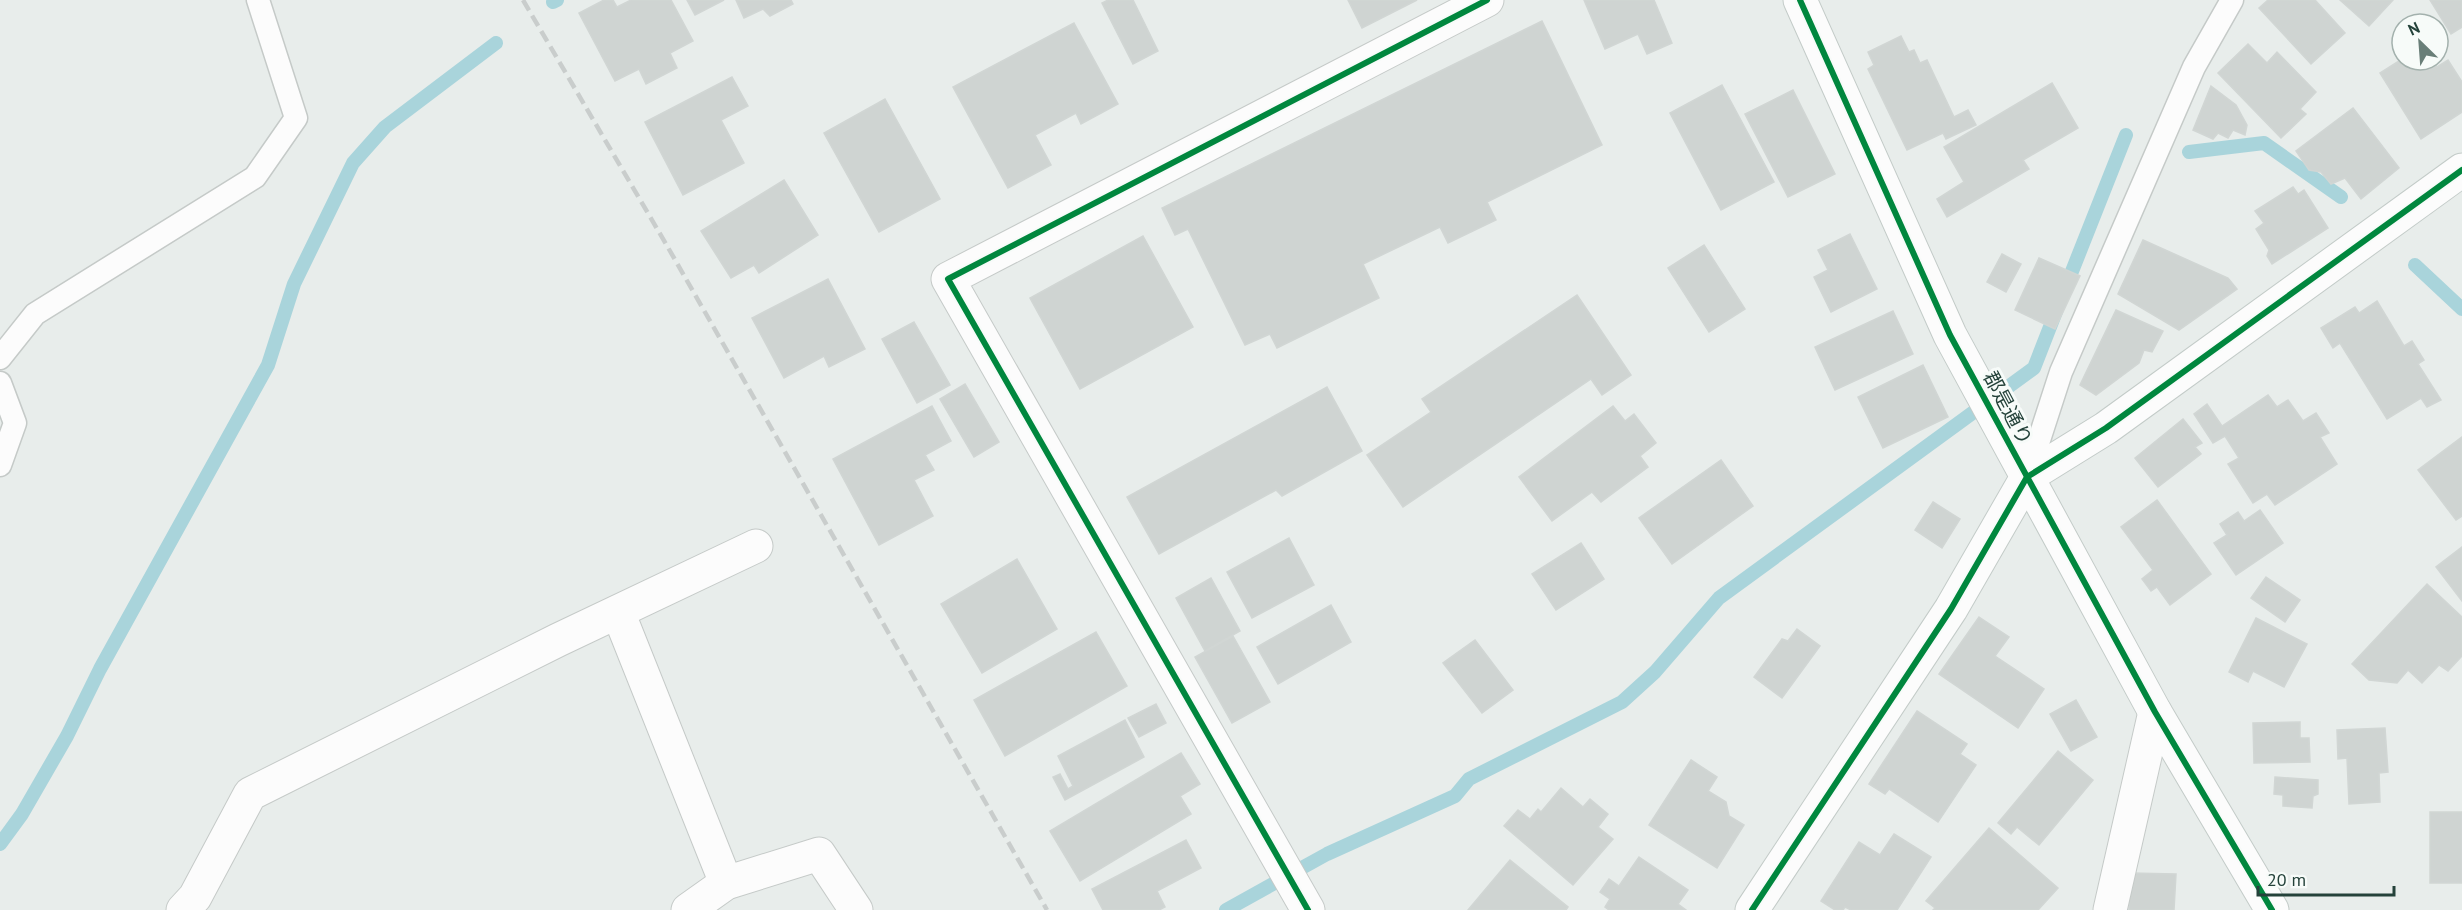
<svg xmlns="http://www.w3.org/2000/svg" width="2462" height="910" viewBox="0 0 2462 910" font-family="'PT Sans','Noto Sans JP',sans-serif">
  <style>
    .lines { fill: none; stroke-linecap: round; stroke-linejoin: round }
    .stream { stroke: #a9d4db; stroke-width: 14 }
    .building { fill: #cfd4d2; stroke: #d1d6d4; stroke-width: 1.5 }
    .lane-casing { stroke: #c5cac8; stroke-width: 25 }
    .street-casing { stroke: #c5cac8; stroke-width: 35 }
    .secondary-casing { stroke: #c3cbc8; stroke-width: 35 }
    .lane { stroke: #fcfcfc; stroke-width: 22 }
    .street { stroke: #fcfcfc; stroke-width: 33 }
    .secondary { stroke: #fcfcfc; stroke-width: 33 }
    .rail { stroke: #c9cdcc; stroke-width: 4.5; stroke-dasharray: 12 6; stroke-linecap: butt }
    .cycleway-casing { stroke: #f7fbf9; stroke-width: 10 }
    .cycleway { stroke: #00873e; stroke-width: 6 }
    .labels { text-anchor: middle; stroke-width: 6; stroke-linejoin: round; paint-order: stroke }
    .street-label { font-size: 20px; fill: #24423a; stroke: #f7fbf9 }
  </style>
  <rect width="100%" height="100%" fill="#e8edeb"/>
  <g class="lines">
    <!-- stream -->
    <g class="stream">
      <path d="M 553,2 L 557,0"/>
      <path d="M 2189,152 L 2264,143 L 2341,197"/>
      <path d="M 2415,265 L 2462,309"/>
      <path d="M 2065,289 L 2126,135"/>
      <path d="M 0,844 L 22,814 L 67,736 L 100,669 L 268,365 L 294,284 L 353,163 L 385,127 L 496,43"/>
      <path d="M 1226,910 L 1327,854 L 1455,796 L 1469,779 L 1622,702 L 1655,672 L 1719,598 L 2034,368 L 2057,309"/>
    </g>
  </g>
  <!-- building -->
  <g class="building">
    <path d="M 604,0 L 613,0 L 617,7 L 631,0 L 671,0 L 693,41 L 670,53 L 677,68 L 646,84 L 639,69 L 615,81 L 579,13 Z"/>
    <path d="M 687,0 L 724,0 L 695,15 Z"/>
    <path d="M 736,0 L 791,0 L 793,4 L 770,16 L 763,9 L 744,18 Z"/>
    <path d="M 1108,0 L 1133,0 L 1158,51 L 1133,64 L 1102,3 Z"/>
    <path d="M 1348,0 L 1417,0 L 1362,28 Z"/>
    <path d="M 1584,0 L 1654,0 L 1672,43 L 1647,54 L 1638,34 L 1605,49 Z"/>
    <path d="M 2268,0 L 2315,0 L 2345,33 L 2311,64 L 2259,8 Z"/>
    <path d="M 2340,0 L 2393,0 L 2369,26 Z"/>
    <path d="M 2430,0 L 2462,0 L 2462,27 L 2451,34 Z"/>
    <path d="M 1542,21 L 1602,145 L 1487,202 L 1496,220 L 1448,243 L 1440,227 L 1363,264 L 1379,298 L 1277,348 L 1270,334 L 1245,345 L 1188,229 L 1175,235 L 1162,208 Z"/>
    <path d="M 1074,23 L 1118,104 L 1081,124 L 1076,113 L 1035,135 L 1051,165 L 1008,188 L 953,87 Z"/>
    <path d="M 1901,36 L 1909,52 L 1914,50 L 1920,63 L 1927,60 L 1954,117 L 1968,110 L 1976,125 L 1946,139 L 1943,133 L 1907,150 L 1868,69 L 1874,65 L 1868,52 Z"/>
    <path d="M 2248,44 L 2267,63 L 2277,52 L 2316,92 L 2300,109 L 2306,114 L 2281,138 L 2218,73 Z"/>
    <path d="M 2402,59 L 2432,60 L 2437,67 L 2448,60 L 2462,82 L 2462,112 L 2421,139 L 2380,73 Z"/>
    <path d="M 732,77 L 748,106 L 721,120 L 744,163 L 683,195 L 645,122 Z"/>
    <path d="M 2052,83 L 2078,128 L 2023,160 L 2029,169 L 1947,217 L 1937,199 L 1964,182 L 1944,147 Z"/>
    <path d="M 1722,85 L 1774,182 L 1721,210 L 1670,113 Z"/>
    <path d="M 2211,86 L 2236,105 L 2247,125 L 2245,135 L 2233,130 L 2228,138 L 2218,133 L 2213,139 L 2193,130 Z"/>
    <path d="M 1793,90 L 1835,174 L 1788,197 L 1745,114 Z"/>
    <path d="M 885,99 L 940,199 L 879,232 L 824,133 Z"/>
    <path d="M 2353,108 L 2399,168 L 2361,199 L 2345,178 L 2331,184 L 2321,172 L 2309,170 L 2296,151 Z"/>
    <path d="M 784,180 L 818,235 L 759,273 L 754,265 L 731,278 L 701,231 Z"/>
    <path d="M 2293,187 L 2298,194 L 2304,190 L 2328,228 L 2272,264 L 2267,256 L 2269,250 L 2256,229 L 2264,223 L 2255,211 Z"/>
    <path d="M 1850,234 L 1877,289 L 1831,312 L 1814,277 L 1828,270 L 1818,250 Z"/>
    <path d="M 1143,236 L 1193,327 L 1080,389 L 1030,298 Z"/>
    <path d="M 2143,240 L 2228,278 L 2237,289 L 2179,330 L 2118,294 Z"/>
    <path d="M 1704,245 L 1745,309 L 1709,332 L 1668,268 Z"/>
    <path d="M 2002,254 L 2021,264 L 2006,292 L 1987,282 Z"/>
    <path d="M 2039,258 L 2080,276 L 2055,329 L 2015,310 Z"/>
    <path d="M 828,279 L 865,349 L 829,367 L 824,356 L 784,378 L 752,318 Z"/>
    <path d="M 1577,295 L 1631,375 L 1602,395 L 1591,379 L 1403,507 L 1367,455 L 1431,412 L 1422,399 Z"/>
    <path d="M 2377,301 L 2404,346 L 2412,341 L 2424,360 L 2418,364 L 2441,400 L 2427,407 L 2421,398 L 2387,419 L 2340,343 L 2333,348 L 2321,328 L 2355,307 L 2359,313 Z"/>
    <path d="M 2116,310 L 2163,331 L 2152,352 L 2144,350 L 2139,363 L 2096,395 L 2080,385 Z"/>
    <path d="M 1893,311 L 1913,354 L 1835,390 L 1815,347 Z"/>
    <path d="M 914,322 L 950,385 L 917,403 L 882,339 Z"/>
    <path d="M 1923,365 L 1948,417 L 1883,448 L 1858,397 Z"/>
    <path d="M 965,384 L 999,442 L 974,457 L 940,399 Z"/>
    <path d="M 1327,387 L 1362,451 L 1282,496 L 1276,490 L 1159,554 L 1127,497 Z"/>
    <path d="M 2268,395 L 2277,407 L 2288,400 L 2303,421 L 2316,413 L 2329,433 L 2320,437 L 2337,464 L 2275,505 L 2267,494 L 2253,503 L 2228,464 L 2239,458 L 2225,436 L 2213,443 L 2194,414 L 2207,404 L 2222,426 Z"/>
    <path d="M 932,406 L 951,441 L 925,455 L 934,470 L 914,480 L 933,516 L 879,545 L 833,459 Z"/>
    <path d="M 1613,406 L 1625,421 L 1634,414 L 1656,443 L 1640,456 L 1648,467 L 1601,502 L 1592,492 L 1552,521 L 1519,477 Z"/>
    <path d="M 2183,419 L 2202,443 L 2195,447 L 2201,454 L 2158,487 L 2135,458 Z"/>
    <path d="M 2462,437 L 2462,516 L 2456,520 L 2418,470 Z"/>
    <path d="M 1721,460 L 1753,506 L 1672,564 L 1639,518 Z"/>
    <path d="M 2157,500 L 2211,574 L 2170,605 L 2157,587 L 2151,591 L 2142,579 L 2153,570 L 2121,527 Z"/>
    <path d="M 1933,502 L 1960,519 L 1942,548 L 1915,530 Z"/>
    <path d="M 2260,510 L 2283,543 L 2236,575 L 2214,543 L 2227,535 L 2220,524 L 2238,512 L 2244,521 Z"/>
    <path d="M 1289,538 L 1314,585 L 1252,618 L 1227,572 Z"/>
    <path d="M 1581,543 L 1604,579 L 1556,610 L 1532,574 Z"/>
    <path d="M 2462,547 L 2462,601 L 2436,567 Z"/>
    <path d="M 1017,559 L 1057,629 L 982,673 L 941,604 Z"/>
    <path d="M 2266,577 L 2300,600 L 2285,622 L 2251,598 Z"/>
    <path d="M 1211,578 L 1240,631 L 1205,651 L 1176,598 Z"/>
    <path d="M 2427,584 L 2462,617 L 2462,656 L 2448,671 L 2439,665 L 2422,683 L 2408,670 L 2397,683 L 2369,680 L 2352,664 Z"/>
    <path d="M 1331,605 L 1351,642 L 1278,684 L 1257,647 Z"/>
    <path d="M 1979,617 L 2009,637 L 1995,656 L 2044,689 L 2018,728 L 1939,674 Z"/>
    <path d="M 2256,618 L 2307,644 L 2284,687 L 2253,671 L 2248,682 L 2229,672 Z"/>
    <path d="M 1797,629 L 1820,646 L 1782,698 L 1754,677 L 1782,639 L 1788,641 Z"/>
    <path d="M 1096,632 L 1127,686 L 1005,756 L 974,700 Z"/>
    <path d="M 1233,636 L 1270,702 L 1232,723 L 1195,657 Z"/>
    <path d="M 1475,640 L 1513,690 L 1482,713 L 1443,663 Z"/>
    <path d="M 2076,700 L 2097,737 L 2071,751 L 2050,714 Z"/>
    <path d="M 1156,704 L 1166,723 L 1139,737 L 1128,718 Z"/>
    <path d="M 1917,711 L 1967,744 L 1960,754 L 1976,765 L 1938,822 L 1889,789 L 1885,794 L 1869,784 Z"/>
    <path d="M 1125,720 L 1144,757 L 1065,800 L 1053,777 L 1060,774 L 1068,789 L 1073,786 L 1058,756 Z"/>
    <path d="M 2300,722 L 2300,738 L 2309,738 L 2310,762 L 2254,763 L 2253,723 Z"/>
    <path d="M 2385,728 L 2388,772 L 2379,773 L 2380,802 L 2349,804 L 2347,758 L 2338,759 L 2337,730 Z"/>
    <path d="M 2058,751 L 2093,780 L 2039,845 L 2017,827 L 2011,834 L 1998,823 Z"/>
    <path d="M 1181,753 L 1200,784 L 1180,796 L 1191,814 L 1080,881 L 1050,831 Z"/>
    <path d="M 1691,760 L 1717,777 L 1708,791 L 1726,802 L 1729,816 L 1744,825 L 1717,868 L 1649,825 Z"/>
    <path d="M 2275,777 L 2318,780 L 2318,794 L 2313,796 L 2312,808 L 2283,806 L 2283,795 L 2274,794 Z"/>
    <path d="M 1561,788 L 1583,807 L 1590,799 L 1608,814 L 1598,827 L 1613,839 L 1573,885 L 1504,826 L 1518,810 L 1530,819 L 1538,809 L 1541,812 Z"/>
    <rect x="2430" y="812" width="32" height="71"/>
    <path d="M 1989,828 L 2058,888 L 2038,910 L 1933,910 L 1935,908 L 1926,901 Z"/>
    <path d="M 1894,834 L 1931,857 L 1897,910 L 1851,910 L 1845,907 L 1843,910 L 1835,910 L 1821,901 L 1859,842 L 1880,855 Z"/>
    <path d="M 1186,840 L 1201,868 L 1157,891 L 1165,907 L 1159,910 L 1103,910 L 1092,889 Z"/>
    <path d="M 1639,857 L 1688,890 L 1678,904 L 1686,910 L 1609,910 L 1605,907 L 1610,899 L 1600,892 L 1609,879 L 1619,886 Z"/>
    <path d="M 1510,860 L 1568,907 L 1566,910 L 1468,910 Z"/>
    <path d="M 2130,873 L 2176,874 L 2174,910 L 2129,910 Z"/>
  </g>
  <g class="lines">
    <defs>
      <g id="lane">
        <path d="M 0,358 L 35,314 L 255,177 L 296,118 L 258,0"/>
        <path d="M 0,383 L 15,423 L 0,465"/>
        <path d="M 2027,477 L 2061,372 L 2194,67 L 2232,0"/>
      </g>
      <g id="street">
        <path d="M 618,612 L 726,883"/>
        <path d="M 183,910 L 195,897 L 250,794 L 558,640 L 756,546"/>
        <path d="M 688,910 L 726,883 L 819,854 L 856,910"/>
        <path d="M 1308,910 L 948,279 L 1487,0"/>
        <path d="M 2110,910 L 2155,712"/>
      </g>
      <g id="secondary">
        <path d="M 1800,0 L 1950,335 L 2155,712 L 2272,910"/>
        <path d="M 1752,910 L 1951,609 L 2027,477 L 2106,428 L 2462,170"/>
      </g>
    </defs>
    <!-- lane casing -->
    <use href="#lane" class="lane-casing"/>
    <!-- street casing -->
    <use href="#street" class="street-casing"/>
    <!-- secondary casing -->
    <use href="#secondary" class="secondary-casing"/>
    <!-- lane -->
    <use href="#lane" class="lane"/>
    <!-- street -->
    <use href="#street" class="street"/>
    <!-- secondary -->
    <use href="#secondary" class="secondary"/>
    <!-- rail -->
    <path class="rail" d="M 523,0 L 666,244 L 1047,910"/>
    <defs>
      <g id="cycleway">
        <path d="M 1800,0 L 1950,335 L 2155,712 L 2272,910"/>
        <path d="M 1308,910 L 948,279 L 1487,0"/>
        <path d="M 1752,910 L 1951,609 L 2027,477 L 2106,428 L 2462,170"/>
      </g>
    </defs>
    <!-- cycleway casing -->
    <use href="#cycleway" class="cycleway-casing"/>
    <!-- cycleway -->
    <use href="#cycleway" class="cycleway"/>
  </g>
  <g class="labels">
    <!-- street labels -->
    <g class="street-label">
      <text transform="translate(2008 408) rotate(62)" y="7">郡是通り</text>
    </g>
  </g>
  <!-- north arrow -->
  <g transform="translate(2420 42) rotate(335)"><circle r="28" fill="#f7fbf9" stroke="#a3b1ad" stroke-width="1.5"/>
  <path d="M0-4.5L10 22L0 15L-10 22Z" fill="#697e78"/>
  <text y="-9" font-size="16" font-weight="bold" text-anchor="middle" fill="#24423a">N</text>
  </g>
  <!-- scale -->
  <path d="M2258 886v9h136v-9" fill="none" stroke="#24423a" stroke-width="3"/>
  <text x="2267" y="886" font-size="18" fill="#24423a" stroke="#f7fbf9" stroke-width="4.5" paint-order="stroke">20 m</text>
</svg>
